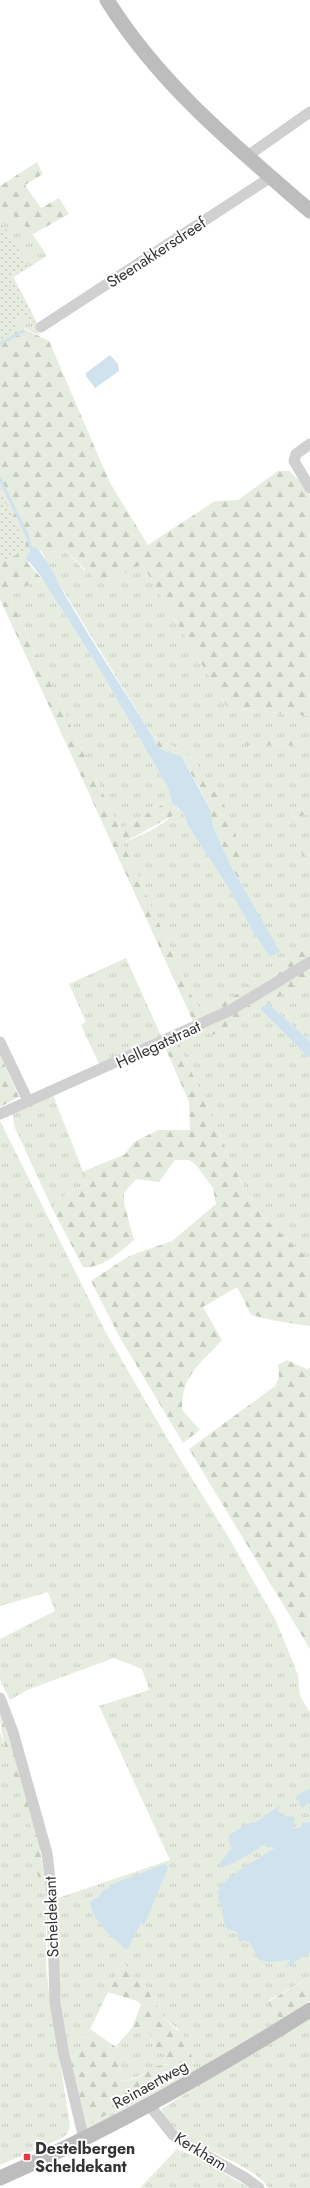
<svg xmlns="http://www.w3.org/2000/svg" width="310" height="2188" viewBox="0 0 310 2188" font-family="Jost,sans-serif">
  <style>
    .grass { fill: url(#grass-tufts) }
    .forest { fill: url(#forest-firs) }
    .park { fill: url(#park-dots) }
    .water { fill: #cfe2ee }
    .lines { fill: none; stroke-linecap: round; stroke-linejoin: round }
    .stream { stroke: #cfe2ee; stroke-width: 3 }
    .street { stroke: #d0d0d0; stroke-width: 11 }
    .secondary { stroke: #bdbdbd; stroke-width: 15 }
    .poi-dot { fill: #e63946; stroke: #fff; stroke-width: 1.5 }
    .labels { text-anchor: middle; stroke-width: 4; stroke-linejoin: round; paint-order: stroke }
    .street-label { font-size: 16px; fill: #333; stroke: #fff }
    .poi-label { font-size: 16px; font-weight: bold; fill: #333; stroke: #fff; text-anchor: start }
  </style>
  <defs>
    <pattern id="grass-tufts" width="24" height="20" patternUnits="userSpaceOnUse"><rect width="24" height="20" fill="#e6ecdf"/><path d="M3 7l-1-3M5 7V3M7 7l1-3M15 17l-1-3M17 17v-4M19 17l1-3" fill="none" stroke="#c6cbc0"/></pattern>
    <pattern id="forest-firs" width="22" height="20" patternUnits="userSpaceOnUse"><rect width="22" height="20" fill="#e6ecdf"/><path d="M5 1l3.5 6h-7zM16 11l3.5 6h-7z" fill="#c6cbc0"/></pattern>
    <pattern id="park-dots" width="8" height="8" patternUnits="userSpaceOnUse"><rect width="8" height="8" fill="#e6ecdf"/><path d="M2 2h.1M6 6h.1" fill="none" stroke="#c6cbc0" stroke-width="1.8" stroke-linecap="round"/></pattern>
  </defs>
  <rect width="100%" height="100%" fill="#fff"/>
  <!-- grass -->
  <g class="grass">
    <path d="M 0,208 C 16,207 39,243 47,256 L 13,277 L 36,321 L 39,335 C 25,330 14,320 0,314 Z"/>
    <path d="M 63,548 L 84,570 L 132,569 L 142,564 L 228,708 L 310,716 L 310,738 L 247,738 L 247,745 L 310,746 L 310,807 L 291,811 L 292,818 L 310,814 L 310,845 L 299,849 L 310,866 L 310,946 L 275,965 L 256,982 L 228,999 L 209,1007 L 199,1007 L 195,1003 L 123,843 C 141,835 166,826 178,809 L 183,812 L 187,824 L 228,887 L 253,932 L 270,957 L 279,952 L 242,885 L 238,865 L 204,776 L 196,762 L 179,749 L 153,737 L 50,569 L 44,556 Z"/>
    <path d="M 42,579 L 100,670 L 170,791 L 170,800 L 120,829 L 8,594 Z"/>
    <path d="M 126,958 L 162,1038 L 100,1066 L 81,1025 L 86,1022 L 69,984 Z"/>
    <path d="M 310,976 L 310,1041 L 268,1003 Z"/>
    <path d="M 260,1009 L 310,1059 L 310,1260 L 265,1219 L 252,1203 L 233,1165 L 177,1039 L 206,1027 L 211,1036 Z"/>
    <path d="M 53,1095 L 88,1184 C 72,1191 59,1193 53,1210 L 14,1126 L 13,1114 Z"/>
    <path d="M 0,1121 L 105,1331 L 167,1438 L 229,1538 L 276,1621 L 298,1675 L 300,1696 L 310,1712 L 310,1977 L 268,2001 L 280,2020 L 193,2072 L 87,2129 L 87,2126 L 194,2063 L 178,2029 L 164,2018 L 146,1987 L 140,1985 L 130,1969 L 122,1963 L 90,2029 L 71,2063 L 59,1991 L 55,1899 L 170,1860 L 99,1706 L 149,1690 L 142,1669 L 114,1658 L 27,1690 L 10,1700 L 0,1680 L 0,1639 L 55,1611 L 48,1592 L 0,1606 Z"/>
    <path d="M 0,1732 L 22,1795 L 35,1843 L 40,1892 L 46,1893 L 46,1965 L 49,1992 L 70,2126 L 67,2134 L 62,2138 L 0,2165 Z"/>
    <path d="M 310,2017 L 310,2188 L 269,2188 C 265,2184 261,2179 256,2175 C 224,2152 179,2146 161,2109 Z"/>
    <path d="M 146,2027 L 156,2048 L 171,2060 L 170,2064 C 152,2064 140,2081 119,2081 L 114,2073 L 120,2064 L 122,2051 L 116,2046 L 132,2028 Z"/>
    <path d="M 177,2149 L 199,2158 L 249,2188 L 140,2188 Z"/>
  </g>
  <!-- forest -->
  <g class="forest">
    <path d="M 37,162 L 43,174 L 25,185 L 41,208 L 59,198 L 69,214 L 33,234 L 9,210 L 0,208 L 0,186 Z"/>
    <path d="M 0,314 L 16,321 L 26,330 L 49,341 L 110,483 L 148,545 L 215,501 L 238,500 L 278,471 L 289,471 L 299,480 L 310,496 L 310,716 L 228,708 L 142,564 L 114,579 L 97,581 L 63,548 L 44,556 L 41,550 L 27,562 L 42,579 L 8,594 L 120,829 L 170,800 L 178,809 L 172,816 L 123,843 L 195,1003 L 199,1007 L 209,1007 L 228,999 L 256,982 L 275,965 L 310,946 L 310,957 L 230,1005 L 194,1023 L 0,599 Z"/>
    <path d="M 153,737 L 179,749 L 196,762 L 222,801 L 232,821 L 237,840 L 242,885 L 230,864 L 213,826 L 210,809 L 202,793 L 181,756 C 168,751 157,752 153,737 Z"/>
    <path d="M 246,738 L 310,738 L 310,746 L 247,745 Z"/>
    <path d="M 310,807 L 310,814 L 292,818 L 291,811 Z"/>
    <path d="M 310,845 L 310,866 L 299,849 Z"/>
    <path d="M 310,968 L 310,976 L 260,1009 L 211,1036 L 206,1027 L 237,1012 Z"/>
    <path d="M 177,1039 L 233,1165 L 252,1203 L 265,1219 L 310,1260 L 310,1326 L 276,1321 L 251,1315 L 237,1287 L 203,1307 L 222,1340 C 200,1364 181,1376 182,1410 L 200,1430 L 183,1443 L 119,1336 L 91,1281 L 129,1256 L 172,1241 L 216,1204 L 213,1188 L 196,1165 L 189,1160 L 175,1160 L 159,1182 L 136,1179 L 124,1193 L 124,1203 L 134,1240 C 120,1252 102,1269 83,1267 L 53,1210 C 59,1193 72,1191 88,1184 L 82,1172 L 125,1154 L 134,1142 L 158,1130 L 190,1130 L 189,1102 L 164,1045 Z"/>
    <path d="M 0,1055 L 19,1097 L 0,1107 Z"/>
    <path d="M 287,1360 L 307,1369 L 310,1368 L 310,1649 L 189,1449 L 275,1386 L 279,1377 L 278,1365 Z"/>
    <path d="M 0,1712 L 25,1785 L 39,1840 L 46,1893 L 40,1892 C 36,1859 31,1827 21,1795 C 13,1766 0,1742 0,1712 Z"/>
    <path d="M 122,1963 L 130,1969 L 140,1985 L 146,1987 L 164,2018 L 185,2037 L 194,2063 L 87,2126 L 71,2063 L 90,2029 L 122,2051 C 124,2060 119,2066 115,2073 L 119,2081 C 131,2081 144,2077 151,2067 L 170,2064 L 171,2060 L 156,2048 L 146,2027 L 132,2028 L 141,2005 L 137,2001 L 108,1992 Z"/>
    <path d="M 310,1977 L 310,2001 L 280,2020 L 268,2002 Z"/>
  </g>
  <!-- park -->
  <g class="park">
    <path d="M 0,220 L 30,267 L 13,277 L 36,321 L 32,323 L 23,317 L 16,321 L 16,331 L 0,341 Z"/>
    <path d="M 0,490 L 28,550 L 0,562 Z"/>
  </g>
  <!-- water -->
  <g class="water">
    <path d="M 110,355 L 118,364 L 119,371 L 95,388 L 86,376 L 86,373 Z"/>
    <path d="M 34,546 C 45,553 61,589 69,602 C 96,648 125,692 153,737 C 157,752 168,751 181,756 L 210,809 L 213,826 L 230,864 L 280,952 L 270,957 L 253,932 L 228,887 L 187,824 C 186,820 185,814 182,812 C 173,802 170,806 170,791 L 100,670 L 39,574 L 26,558 Z"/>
    <path d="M 268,1003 L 310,1041 L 310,1059 L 260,1009 Z"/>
    <path d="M 310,1789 L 310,1809 L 308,1810 L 310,1805 L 308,1802 L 303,1808 L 300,1806 L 299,1800 L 295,1800 L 297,1795 Z"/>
    <path d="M 280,1805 L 278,1810 L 281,1815 L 295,1817 L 293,1828 L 299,1828 L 303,1823 L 310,1822 L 310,1952 L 284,1969 L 290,1960 L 270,1962 L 259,1960 L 250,1943 L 244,1940 L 239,1942 L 237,1932 L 225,1928 L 222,1911 L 223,1905 L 218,1900 L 219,1896 L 217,1893 L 222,1884 L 231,1876 L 275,1848 L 263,1845 C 255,1851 230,1866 222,1867 L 220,1863 L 232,1848 L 228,1838 L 235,1831 L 252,1822 L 255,1823 Z"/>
    <path d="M 165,1864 L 168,1868 L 144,1925 L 141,1923 L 127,1950 C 111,1936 94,1923 90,1902 L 101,1895 L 102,1891 L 107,1890 L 110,1885 Z"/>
  </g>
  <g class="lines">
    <!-- stream -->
    <g class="stream">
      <path d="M 0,344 L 23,331"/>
      <path d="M 0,479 L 27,535 L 32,552"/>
    </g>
    <!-- street -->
    <g class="street">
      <path d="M 246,157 L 310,112"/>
      <path d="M 41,327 L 271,177"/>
      <path d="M 310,444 L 296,454 L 294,461 L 310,488"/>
      <path d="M 0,1042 L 28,1101"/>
      <path d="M 0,1114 L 231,1010 L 310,962"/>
      <path d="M 0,1698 L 13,1732 L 47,1853 L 52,1897 L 55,2002 L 64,2055 L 84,2139"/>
      <path d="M 150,2106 L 173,2135 L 186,2144 L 244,2177 L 259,2188"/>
    </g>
    <!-- secondary -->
    <g class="secondary">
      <path d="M 107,0 C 160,85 235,146 310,211"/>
      <path d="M 0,2178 C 108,2131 210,2073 310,2010"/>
    </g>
  </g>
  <!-- markers -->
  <rect class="poi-dot" x="23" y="2153" width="8" height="8" rx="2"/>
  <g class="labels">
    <!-- street labels -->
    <g class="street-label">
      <text transform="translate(156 252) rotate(-33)" y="6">Steenakkersdreef</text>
      <text transform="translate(158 1044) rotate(-25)" y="6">Hellegatstraat</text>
      <text transform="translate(51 1917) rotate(-92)" y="6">Scheldekant</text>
      <text transform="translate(150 2084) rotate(-29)" y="6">Reinaertweg</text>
      <text transform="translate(201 2151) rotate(32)" y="6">Kerkham</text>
    </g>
    <!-- poi labels -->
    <g class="poi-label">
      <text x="35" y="2154">Destelbergen<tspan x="35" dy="18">Scheldekant</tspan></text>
    </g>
  </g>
</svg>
